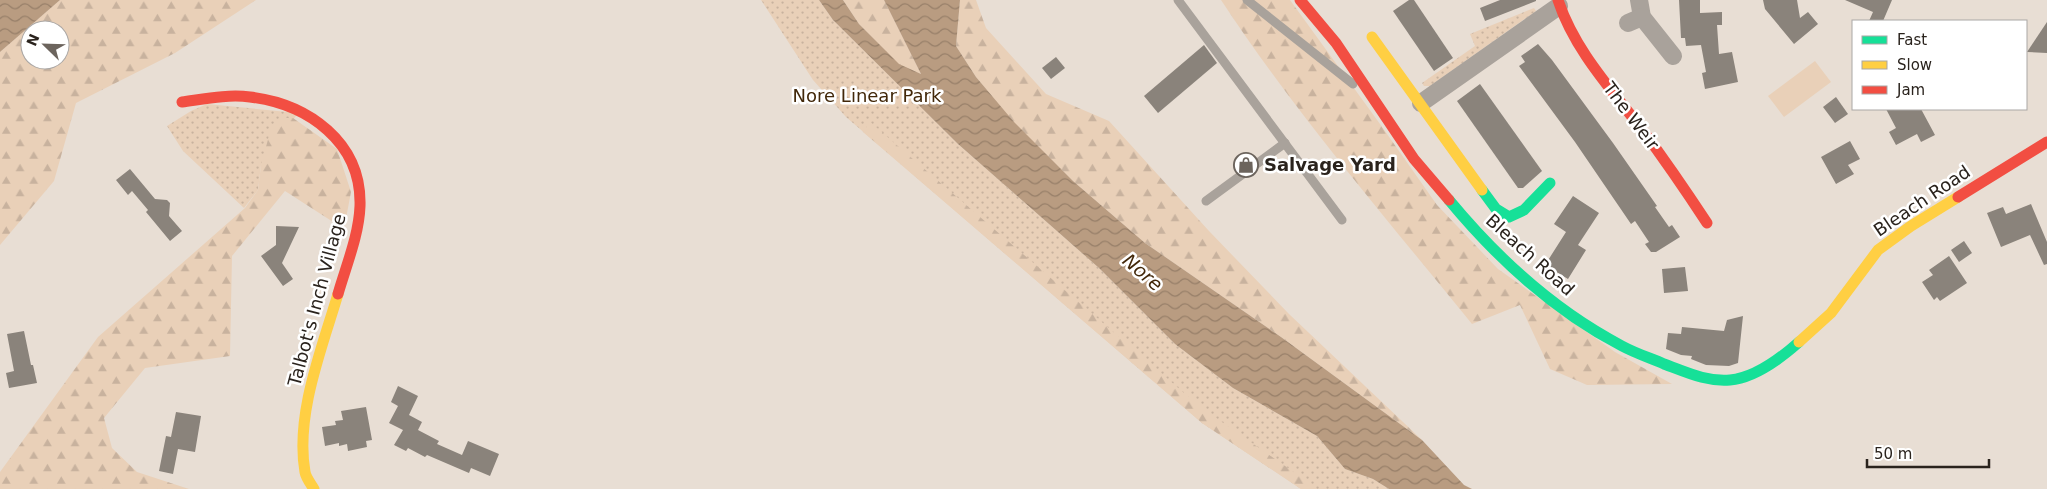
<svg xmlns="http://www.w3.org/2000/svg" width="2047" height="489" viewBox="0 0 2047 489" font-family="'DejaVu Sans',sans-serif">
  <style>
    .grass { fill: url(#grass-dots) }
    .forest { fill: url(#forest-firs); fill-rule: evenodd }
    .garden { fill: #e9d0b8 }
    .water { fill: url(#water-waves) }
    .building { fill: #8a837b }
    .lines { fill: none; stroke-linecap: round; stroke-linejoin: round }
    .lane { stroke: #a9a29b; stroke-width: 9 }
    .street { stroke: #a9a29b; stroke-width: 18 }
    .fast { stroke: #16e098; stroke-width: 11 }
    .slow { stroke: #ffcf43; stroke-width: 11 }
    .jam { stroke: #f24e42; stroke-width: 11 }
    .labels { text-anchor: middle; stroke-width: 5; stroke-linejoin: round; paint-order: stroke }
    .park-label { font-size: 18px; fill: #42280a; stroke: #fff }
    .street-label { font-size: 18px; fill: #2a231d; stroke: #fff }
    .poi-label { font-size: 18px; font-weight: bold; fill: #2a231d; stroke: #fff; text-anchor: start }
    .water-label { font-size: 19px; font-style: italic; fill: #43280a; stroke: #fff }
  </style>
  <defs>
    <pattern id="grass-dots" width="8" height="8" patternUnits="userSpaceOnUse" patternTransform="scale(1.25)"><rect width="8" height="8" fill="#e9d0b8"/><path d="M2 2h.1M6 6h.1" fill="none" stroke="#c8b29e" stroke-width="1.8" stroke-linecap="round"/></pattern>
    <pattern id="forest-firs" width="22" height="20" patternUnits="userSpaceOnUse" patternTransform="scale(1.25)"><rect width="22" height="20" fill="#e9d0b8"/><path d="M5 1l3.5 6h-7zM16 11l3.5 6h-7z" fill="#c8b29e"/></pattern>
    <pattern id="water-waves" width="16" height="10" patternUnits="userSpaceOnUse" patternTransform="scale(1.25)"><rect width="16" height="10" fill="#b99c81"/><path d="M0 5q4-4 8 0t8 0" fill="none" stroke="#977f69"/></pattern>
  </defs>
  <rect width="100%" height="100%" fill="#e8ded4"/>
  <!-- grass -->
  <g class="grass">
    <path d="M 761,0 L 819,0 L 833,20 L 958,144 L 1099,268 L 1175,344 L 1233,388 L 1317,436 L 1345,469 L 1373,479 L 1389,489 L 1301,489 L 1202,423 L 846,117 L 813,80 Z"/>
    <path d="M 1534,8 L 1536,11 L 1430,86 L 1424,86 L 1422,83 L 1475,46 L 1470,34 Z"/>
    <path d="M 207,104 L 298,113 L 261,165 L 258,190 L 244,208 L 183,151 L 167,126 L 191,111 Z"/>
  </g>
  <!-- forest -->
  <g class="forest">
    <path d="M 60,0 L 256,0 L 175,53 L 76,103 L 54,181 L 0,245 L 0,52 ZM 30,30 L 60,30 L 60,60 L 30,60 Z"/>
    <path d="M 843,0 L 884,0 L 921,74 L 899,65 L 859,24 Z"/>
    <path d="M 960,0 L 976,0 L 986,28 L 1046,94 L 1109,121 L 1209,231 L 1289,314 L 1422,440 L 1281,337 L 1145,243 L 1073,181 L 1014,123 L 976,77 L 956,46 Z"/>
    <path d="M 1221,0 L 1290,0 L 1380,124 L 1437,205 L 1498,269 L 1615,352 L 1672,384 L 1587,385 L 1550,369 L 1520,305 L 1472,324 C 1386,218 1296,114 1221,0 Z"/>
    <path d="M 281,118 L 293,118 L 337,149 L 351,192 L 344,229 L 285,191 L 232,256 L 230,356 L 145,368 L 104,418 L 112,448 L 137,472 L 189,489 L 0,489 L 0,472 L 98,337 L 245,208 L 258,190 L 261,165 L 272,125 Z"/>
    <path d="M 870,122 L 1184,393 L 1209,413 L 1308,482 L 1312,489 L 1301,489 L 1202,423 L 863,132 Z"/>
  </g>
  <!-- garden -->
  <path class="garden" d="M 1815,61 L 1831,82 L 1784,117 L 1768,96 Z"/>
  <!-- water -->
  <g class="water">
    <path d="M 0,0 L 60,0 L 0,52 Z"/>
    <path d="M 819,0 L 843,0 L 859,24 L 899,64 L 921,74 L 884,0 L 960,0 L 956,46 L 976,77 L 1014,122 L 1073,181 L 1145,243 L 1281,337 L 1422,440 L 1464,485 L 1472,489 L 1389,489 L 1373,479 L 1345,469 L 1317,436 L 1233,388 L 1175,344 L 1099,268 L 958,144 L 833,20 Z"/>
  </g>
  <!-- building -->
  <g class="building">
    <path d="M 1409,0 L 1414,0 L 1453,58 L 1434,71 L 1393,11 Z"/>
    <path d="M 1500,0 L 1536,0 L 1536,1 L 1485,21 L 1480,8 Z"/>
    <path d="M 1679,0 L 1700,0 L 1700,13 L 1722,12 L 1722,25 L 1717,25 L 1719,54 L 1732,52 L 1738,82 L 1705,89 L 1702,73 L 1706,72 L 1701,45 L 1686,46 L 1685,38 L 1681,38 Z"/>
    <path d="M 1763,0 L 1797,0 L 1800,18 L 1808,12 L 1818,24 L 1794,44 L 1765,9 Z"/>
    <path d="M 1845,0 L 1892,0 L 1883,21 L 1869,21 L 1873,12 Z"/>
    <path d="M 2047,22 L 2047,53 L 2027,52 Z"/>
    <path d="M 1538,44 L 1552,60 L 1613,143 L 1657,206 L 1655,207 L 1669,227 L 1672,225 L 1680,237 L 1656,252 L 1651,252 L 1645,244 L 1649,242 L 1635,221 L 1631,224 L 1575,142 L 1519,66 L 1525,62 L 1521,56 Z"/>
    <path d="M 1204,45 L 1217,63 L 1158,113 L 1144,96 Z"/>
    <path d="M 1056,57 L 1065,68 L 1051,79 L 1042,68 Z"/>
    <path d="M 1480,84 L 1542,171 L 1523,188 L 1518,188 L 1457,101 Z"/>
    <path d="M 1836,97 L 1848,114 L 1835,123 L 1823,107 Z"/>
    <path d="M 1886,109 L 1921,109 L 1935,135 L 1921,142 L 1917,134 L 1896,145 L 1889,132 L 1896,128 Z"/>
    <path d="M 1850,141 L 1860,159 L 1848,165 L 1854,174 L 1836,184 L 1821,157 Z"/>
    <path d="M 130,169 L 155,199 L 167,200 L 170,203 L 169,216 L 182,231 L 170,241 L 146,212 L 148,210 L 132,191 L 128,195 L 116,180 Z"/>
    <path d="M 1573,196 L 1599,213 L 1578,245 L 1586,250 L 1568,279 L 1545,265 L 1566,232 L 1554,224 Z"/>
    <path d="M 2031,204 L 2047,242 L 2047,264 L 2044,265 L 2030,235 L 2001,247 L 1987,213 L 2003,207 L 2006,214 Z"/>
    <path d="M 276,226 L 299,227 L 282,263 L 293,279 L 283,286 L 261,256 L 276,245 Z"/>
    <path d="M 1964,241 L 1972,253 L 1959,262 L 1951,250 Z"/>
    <path d="M 1949,256 L 1967,283 L 1940,301 L 1937,297 L 1934,300 L 1922,282 L 1933,275 L 1929,270 Z"/>
    <path d="M 1685,267 L 1688,291 L 1664,293 L 1662,269 Z"/>
    <path d="M 1743,316 L 1738,363 L 1729,366 L 1706,365 L 1691,359 L 1692,356 L 1681,355 L 1666,349 L 1668,333 L 1681,334 L 1682,327 L 1724,331 L 1727,320 Z"/>
    <path d="M 24,331 L 31,365 L 33,365 L 37,383 L 9,388 L 6,373 L 14,371 L 7,334 Z"/>
    <path d="M 398,386 L 418,396 L 409,415 L 422,422 L 418,430 L 439,441 L 437,444 L 462,455 L 468,441 L 499,454 L 490,476 L 471,468 L 469,473 L 427,455 L 425,457 L 408,448 L 406,451 L 394,445 L 403,430 L 389,423 L 398,406 L 391,402 Z"/>
    <path d="M 366,407 L 372,440 L 366,441 L 367,447 L 348,451 L 347,444 L 339,446 L 339,443 L 325,446 L 322,427 L 336,425 L 335,421 L 343,420 L 341,411 Z"/>
    <path d="M 176,412 L 201,416 L 195,452 L 178,449 L 173,474 L 159,471 L 166,436 L 171,437 Z"/>
  </g>
  <g class="lines">
    <!-- lane -->
    <g class="lane">
      <path d="M 1178,0 L 1342,220"/>
      <path d="M 1247,0 L 1353,84"/>
      <path d="M 1206,201 L 1285,143"/>
    </g>
    <!-- street -->
    <g class="street">
      <path d="M 1639,0 L 1642,17 L 1673,56"/>
      <path d="M 1628,23 L 1642,17"/>
      <path d="M 1421,103 L 1559,6"/>
    </g>
    <!-- fast -->
    <g class="fast">
      <path d="M 1482,190 L 1496,209 L 1509,217 L 1524,210 L 1550,183"/>
      <path d="M 1449,200 C 1497,258 1555,311 1622,346 C 1635,353 1650,358 1664,364 C 1686,372 1706,382 1730,380 C 1755,378 1781,358 1799,342"/>
    </g>
    <!-- slow -->
    <g class="slow">
      <path d="M 1372,37 L 1482,190"/>
      <path d="M 1799,342 L 1831,313 L 1878,250 L 1911,226 L 1958,197"/>
      <path d="M 314,489 C 311,484 306,478 305,472 C 295,415 322,348 338,294"/>
    </g>
    <!-- jam -->
    <g class="jam">
      <path d="M 1300,0 L 1336,43 L 1414,159 L 1449,200"/>
      <path d="M 1558,0 C 1574,49 1610,88 1641,128 C 1664,159 1686,191 1707,223"/>
      <path d="M 182,102 C 204,99 228,94 250,97 C 308,104 362,142 360,206 C 359,235 346,266 338,294"/>
      <path d="M 1958,197 L 2047,142"/>
    </g>
  </g>
  <!-- icons -->
  <defs>
    <symbol id="shop-ring" viewBox="-11 -11 22 22"><circle r="9.5" fill="#fff" stroke="#6c645d" stroke-width="1.5"/><path d="M-5-2.5h2.3a2.7 3.5 0 0 1 5.4 0H5L5.5 6h-11ZM-1.5-2.5h3a1.5 2.3 0 0 0-3 0Z" fill="#6c645d"/></symbol>
  </defs>
  <g fill-rule="evenodd">
    <use href="#shop-ring" x="1232" y="151" width="28" height="28"/>
  </g>
  <g class="labels">
    <!-- park labels -->
    <g class="park-label">
      <text x="867" y="102">Nore Linear Park</text>
    </g>
    <!-- street labels -->
    <g class="street-label">
      <text transform="translate(1631 116) rotate(53)" y="6">The Weir</text>
      <text transform="translate(1922 201) rotate(-34)" y="6">Bleach Road</text>
      <text transform="translate(1530 255) rotate(42)" y="6">Bleach Road</text>
      <text transform="translate(317 300) rotate(-75)" y="6">Talbot's Inch Village</text>
    </g>
    <!-- poi labels -->
    <g class="poi-label">
      <text x="1264" y="171">Salvage Yard</text>
    </g>
    <!-- water labels -->
    <g class="water-label">
      <text transform="translate(1143 272) rotate(41)" y="7">Nore</text>
    </g>
  </g>
  <!-- legend -->
  <rect x="1852" y="20" width="175" height="90" fill="#ffffff" stroke="#aaa7a5"/>
  <rect x="1862" y="36" width="25" height="8" fill="#16e098" stroke="#aaa7a5"/>
  <text x="1897" y="45" font-size="15" fill="#2a231d">Fast</text>
  <rect x="1862" y="61" width="25" height="8" fill="#ffcf43" stroke="#aaa7a5"/>
  <text x="1897" y="70" font-size="15" fill="#2a231d">Slow</text>
  <rect x="1862" y="86" width="25" height="8" fill="#f24e42" stroke="#aaa7a5"/>
  <text x="1897" y="95" font-size="15" fill="#2a231d">Jam</text>
  <!-- north arrow -->
  <g transform="translate(45 45) rotate(293)"><circle r="24" fill="#ffffff" stroke="#aaa7a5"/>
  <path d="M0-4L9 19L0 12L-9 19Z" fill="#6c645d"/>
  <text y="-8" font-size="14" font-weight="bold" text-anchor="middle" fill="#2a231d">N</text>
  </g>
  <!-- scale -->
  <path d="M1867 459v8h122v-8" fill="none" stroke="#2a231d" stroke-width="2.5"/>
  <text x="1874" y="459" font-size="15" fill="#2a231d" stroke="#ffffff" stroke-width="4" paint-order="stroke">50 m</text>
</svg>
